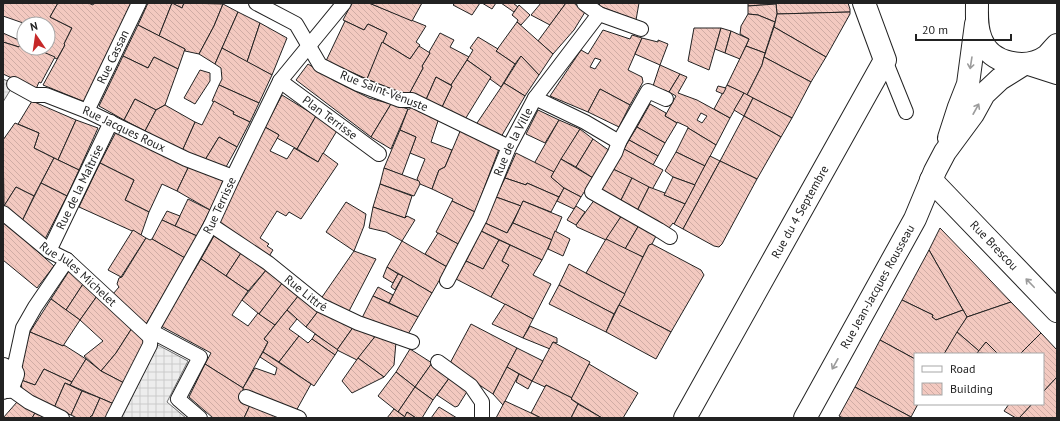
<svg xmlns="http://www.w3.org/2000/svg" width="1060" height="421" viewBox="0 0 1060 421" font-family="'PT Sans',sans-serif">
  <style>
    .plaza { fill: url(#plaza-grid); stroke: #6f6f6f }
    .building { fill: url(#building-back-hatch); stroke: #222; fill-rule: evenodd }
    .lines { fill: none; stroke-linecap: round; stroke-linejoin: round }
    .lane-casing { stroke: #222; stroke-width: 16 }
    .street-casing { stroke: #222; stroke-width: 24 }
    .secondary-casing { stroke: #222; stroke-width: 24 }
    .lane { stroke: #fff; stroke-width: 14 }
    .street { stroke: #fff; stroke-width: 22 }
    .secondary { stroke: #fff; stroke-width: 22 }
    .oneway { stroke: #9c9c9c }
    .labels { text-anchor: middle; stroke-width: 3; stroke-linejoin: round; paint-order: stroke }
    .street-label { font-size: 12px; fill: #222; stroke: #fff }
  </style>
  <defs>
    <pattern id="plaza-grid" width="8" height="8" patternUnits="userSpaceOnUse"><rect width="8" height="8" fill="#ededed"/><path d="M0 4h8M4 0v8" fill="none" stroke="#cbcbcb"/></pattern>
    <pattern id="building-back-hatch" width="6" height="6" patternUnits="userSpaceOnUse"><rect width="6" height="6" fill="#f3c9c0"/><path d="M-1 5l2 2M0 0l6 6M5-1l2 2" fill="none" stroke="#d0aca5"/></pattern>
  </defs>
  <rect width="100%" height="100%" fill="#fff"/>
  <!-- plaza -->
  <g class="plaza">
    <path d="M 3,79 L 14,84 L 3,102 Z"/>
    <path d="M 158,345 L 188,361 L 167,402 L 186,418 L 121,418 Z"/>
  </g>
  <!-- building -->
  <g class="building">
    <path d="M 3,3 L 58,3 L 50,17 L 72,28 L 64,44 L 65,45 L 57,59 L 34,48 L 48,48 L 48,24 L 26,24 L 3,16 Z"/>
    <path d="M 58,3 L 88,3 L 93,5 L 94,3 L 131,3 L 85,102 L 43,85 L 65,45 L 64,44 L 72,28 L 50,17 Z"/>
    <path d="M 148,3 L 172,3 L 159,36 L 138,25 Z"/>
    <path d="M 171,3 L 184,3 L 182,8 Z"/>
    <path d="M 172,3 L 182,8 L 184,3 L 223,4 L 214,26 L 199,54 L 185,51 L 185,49 L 159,36 Z"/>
    <path d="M 352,3 L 369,3 L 426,26 L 416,42 L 420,45 L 410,59 L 382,42 L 387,33 L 368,24 L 364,30 L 343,20 Z"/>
    <path d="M 369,3 L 422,3 L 412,21 Z"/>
    <path d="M 455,3 L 480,3 L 472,15 L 453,5 Z"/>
    <path d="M 482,3 L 496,3 L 492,9 Z"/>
    <path d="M 501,3 L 513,3 L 518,7 L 514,12 Z"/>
    <path d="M 541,3 L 566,3 L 550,25 L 531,15 Z"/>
    <path d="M 566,3 L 574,3 L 585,12 L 574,30 L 553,54 L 538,41 Z"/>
    <path d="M 600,3 L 639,3 L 636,20 L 599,6 Z"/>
    <path d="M 748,3 L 776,3 L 776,4 L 748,6 Z"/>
    <path d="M 776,3 L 848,3 L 850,9 L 850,12 L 777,14 Z"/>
    <path d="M 223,4 L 238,12 L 215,64 L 199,54 L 214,26 Z"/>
    <path d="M 776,4 L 777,14 L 775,22 L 758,15 L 748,14 L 748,6 Z"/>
    <path d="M 519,5 L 530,15 L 521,25 L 517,22 L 518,20 L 512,15 Z"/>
    <path d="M 238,12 L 260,23 L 247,62 L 222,48 Z"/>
    <path d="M 850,12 L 850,14 L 826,57 L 774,27 L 777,14 Z"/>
    <path d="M 748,14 L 758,15 L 775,22 L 765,53 L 746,46 L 749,39 L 740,34 L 741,26 Z"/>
    <path d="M 345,21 L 364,30 L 368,24 L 387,33 L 367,79 L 326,61 Z"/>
    <path d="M 517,22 L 553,54 L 539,75 L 521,56 L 515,64 L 496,51 Z"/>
    <path d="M 260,23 L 287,38 L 272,75 L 247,62 Z"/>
    <path d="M 138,25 L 185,49 L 178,69 L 154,57 L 148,68 L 123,56 Z"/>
    <path d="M 774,27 L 826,57 L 811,82 L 764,57 Z"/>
    <path d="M 694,28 L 721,28 L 709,70 L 688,61 Z"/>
    <path d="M 721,28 L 731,31 L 725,53 L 715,49 Z"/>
    <path d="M 603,30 L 630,39 L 632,35 L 642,38 L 628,70 L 642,77 L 643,82 L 630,105 L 600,89 L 588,112 L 550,96 L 581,50 L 588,54 ZM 595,58 L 601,60 L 595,69 L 590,67 Z"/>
    <path d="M 731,31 L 749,39 L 740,59 L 725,53 Z"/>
    <path d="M 3,33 L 21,41 L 24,35 L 24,44 L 21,42 L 19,47 L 3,42 Z"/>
    <path d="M 440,33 L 454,40 L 450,47 L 469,57 L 451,85 L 436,77 L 425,102 L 409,94 L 423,68 L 422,66 L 430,53 L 429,52 Z"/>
    <path d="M 478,37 L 498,49 L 496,51 L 515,64 L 501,87 L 490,79 L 491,77 L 467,60 L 473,50 L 470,48 Z"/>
    <path d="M 642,38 L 658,42 L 658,40 L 668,44 L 660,65 L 635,54 Z"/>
    <path d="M 3,42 L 19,47 L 21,42 L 24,44 L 24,48 L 34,48 L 55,57 L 41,83 L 39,82 L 36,89 L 3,74 Z"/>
    <path d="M 382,42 L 410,59 L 419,46 L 430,53 L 422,66 L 423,68 L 408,96 L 367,79 Z"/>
    <path d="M 746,46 L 765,53 L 762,65 L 747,95 L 727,85 Z"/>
    <path d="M 222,48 L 272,75 L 259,103 L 219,85 L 222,79 L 221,68 L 215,64 Z"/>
    <path d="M 123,56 L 148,68 L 154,57 L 178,69 L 165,105 L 156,110 L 135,99 L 124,120 L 99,106 Z"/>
    <path d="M 521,56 L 539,75 L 525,96 L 504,83 Z"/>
    <path d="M 764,57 L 811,82 L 792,118 L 747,95 L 762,65 Z"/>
    <path d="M 467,60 L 491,77 L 464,121 L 441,109 L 452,86 L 451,85 Z"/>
    <path d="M 308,64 L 335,81 L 369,98 L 391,104 L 371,137 L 296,80 Z"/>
    <path d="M 660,65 L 680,74 L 669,92 L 653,86 Z"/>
    <path d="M 200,70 L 210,73 L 210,81 L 195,104 L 184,98 Z"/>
    <path d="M 680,74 L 687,77 L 678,93 L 697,100 L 730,118 L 716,145 L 688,128 L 688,127 L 677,122 L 677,123 L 665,116 L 676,96 L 669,92 ZM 701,113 L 707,116 L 702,123 L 697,120 Z"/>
    <path d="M 436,77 L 452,86 L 441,109 L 425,102 Z"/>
    <path d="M 504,83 L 525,96 L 501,137 L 475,126 Z"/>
    <path d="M 219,85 L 259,103 L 250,122 L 233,114 L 234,112 L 212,101 Z"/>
    <path d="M 727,85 L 744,93 L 730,118 L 714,109 Z"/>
    <path d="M 718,86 L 726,88 L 723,94 L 716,91 Z"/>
    <path d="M 600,89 L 630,105 L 619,127 L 588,112 Z"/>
    <path d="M 744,93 L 753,98 L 744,116 L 734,110 Z"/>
    <path d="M 282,95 L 316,116 L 297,149 L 277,138 L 279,135 L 265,127 Z"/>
    <path d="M 753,98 L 792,118 L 781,137 L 744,116 Z"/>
    <path d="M 135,99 L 156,110 L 145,131 L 124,120 Z"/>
    <path d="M 32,101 L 76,120 L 58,160 L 34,148 L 39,133 L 18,124 Z"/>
    <path d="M 214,101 L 234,112 L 233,114 L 250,122 L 237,147 L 219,137 L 205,160 L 182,151 L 195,122 L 202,125 Z"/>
    <path d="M 391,104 L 408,109 L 391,149 L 371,137 Z"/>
    <path d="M 412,104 L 439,118 L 431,142 L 452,150 L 445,167 L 439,170 L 432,189 L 420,184 L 417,179 L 425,159 L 410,153 L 416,137 L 400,130 L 408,109 L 410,109 Z"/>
    <path d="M 650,104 L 666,113 L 665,116 L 677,123 L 665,143 L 637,127 Z"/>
    <path d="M 165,105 L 195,122 L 182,151 L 145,131 L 156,110 Z"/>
    <path d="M 538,110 L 559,120 L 545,143 L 526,134 Z"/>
    <path d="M 316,116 L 338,129 L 318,162 L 297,149 Z"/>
    <path d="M 744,116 L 781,137 L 757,179 L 720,161 Z"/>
    <path d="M 76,120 L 98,128 L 79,170 L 58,160 Z"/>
    <path d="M 559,120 L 580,129 L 554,172 L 535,164 L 535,162 Z"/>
    <path d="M 15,123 L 39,133 L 34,148 L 54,158 L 34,196 L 16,187 L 4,206 L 3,140 Z"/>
    <path d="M 265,127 L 279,135 L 270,151 L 287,159 L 294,148 L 318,162 L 323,153 L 338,164 L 301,219 L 289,212 L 286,216 L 277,211 L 260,238 L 269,244 L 267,246 L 273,250 L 268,258 L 218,223 Z"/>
    <path d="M 637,127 L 665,143 L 658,156 L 629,140 Z"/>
    <path d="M 688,128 L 716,145 L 705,166 L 676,152 Z"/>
    <path d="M 461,129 L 499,149 L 475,212 L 452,201 L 453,199 L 432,189 L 439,170 L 445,167 Z"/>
    <path d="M 580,129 L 593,139 L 576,167 L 561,159 Z"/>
    <path d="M 400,130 L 416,137 L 402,175 L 384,168 Z"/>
    <path d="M 116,132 L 189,166 L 177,191 L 162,184 L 149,212 L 125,200 L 134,180 L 100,163 Z"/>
    <path d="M 219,137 L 237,147 L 226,167 L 205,160 Z"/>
    <path d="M 593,139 L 610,151 L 593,178 L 576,167 Z"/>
    <path d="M 629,140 L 658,156 L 653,165 L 624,149 Z"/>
    <path d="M 624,149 L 663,170 L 653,188 L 652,189 L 613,169 Z"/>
    <path d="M 676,152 L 705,166 L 695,185 L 673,177 L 665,171 Z"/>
    <path d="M 516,153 L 554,172 L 551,177 L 564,188 L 559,197 L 527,183 L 526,185 L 505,178 Z"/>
    <path d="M 710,156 L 720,161 L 683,229 L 674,224 Z"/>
    <path d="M 54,158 L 79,170 L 67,196 L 41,183 Z"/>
    <path d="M 561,159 L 593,178 L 581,197 L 564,188 L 551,177 Z"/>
    <path d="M 720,161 L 757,179 L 722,244 L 719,247 L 714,246 L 683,229 Z"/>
    <path d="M 100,163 L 134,180 L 125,200 L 149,212 L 141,235 L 79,207 Z"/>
    <path d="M 189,166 L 223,180 L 218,195 L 210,210 L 177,191 Z"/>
    <path d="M 384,168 L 419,181 L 420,184 L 414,196 L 380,184 Z"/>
    <path d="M 613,169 L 632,178 L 620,202 L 599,191 Z"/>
    <path d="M 673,177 L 695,185 L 685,204 L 664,195 Z"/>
    <path d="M 505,178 L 526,185 L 527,183 L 559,197 L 551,212 L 523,201 L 521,206 L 496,197 Z"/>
    <path d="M 632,178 L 649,187 L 637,211 L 620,202 Z"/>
    <path d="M 41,183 L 67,196 L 45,239 L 22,221 Z"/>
    <path d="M 380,184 L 412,196 L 405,218 L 373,207 Z"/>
    <path d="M 16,187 L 34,196 L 22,221 L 4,206 Z"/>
    <path d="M 649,187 L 665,193 L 664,195 L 685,204 L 674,224 L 673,223 L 669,228 L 637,211 Z"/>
    <path d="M 564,188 L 581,197 L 574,209 L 557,201 Z"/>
    <path d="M 496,197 L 521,206 L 507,233 L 485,223 Z"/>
    <path d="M 188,199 L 210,210 L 197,236 L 175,226 Z"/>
    <path d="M 595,199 L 622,215 L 606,240 L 577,227 L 576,225 Z"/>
    <path d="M 452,201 L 475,212 L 460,245 L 436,232 Z"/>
    <path d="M 523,201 L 562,217 L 552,240 L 513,223 Z"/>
    <path d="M 346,202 L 366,214 L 364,226 L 354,251 L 326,232 Z"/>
    <path d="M 576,206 L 585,212 L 576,225 L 567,220 Z"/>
    <path d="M 373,207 L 405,218 L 407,216 L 415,220 L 402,241 L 386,232 L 369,228 Z"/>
    <path d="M 167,211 L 180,216 L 175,226 L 162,220 Z"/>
    <path d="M 622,215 L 639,225 L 625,249 L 606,239 Z"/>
    <path d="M 162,220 L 197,236 L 185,258 L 152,239 Z"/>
    <path d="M 3,221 L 54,266 L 37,288 L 3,260 Z"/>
    <path d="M 485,223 L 507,233 L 513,223 L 552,240 L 542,260 L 481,231 Z"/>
    <path d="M 639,225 L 657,234 L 652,244 L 649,245 L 643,257 L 625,249 Z"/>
    <path d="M 940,228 L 969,258 L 1011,302 L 967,317 L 929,250 Z"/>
    <path d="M 133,230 L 146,238 L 121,277 L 108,270 Z"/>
    <path d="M 481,231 L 499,240 L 483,269 L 466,261 Z"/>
    <path d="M 555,231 L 570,239 L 563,256 L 548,249 Z"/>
    <path d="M 438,233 L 460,245 L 447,267 L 425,254 Z"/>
    <path d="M 214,236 L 241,253 L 226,276 L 201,259 Z"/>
    <path d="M 146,238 L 150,240 L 152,239 L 185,258 L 145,326 L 113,294 L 119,287 L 117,284 L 119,278 L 122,277 Z"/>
    <path d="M 606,239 L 643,257 L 625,294 L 586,273 Z"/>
    <path d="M 499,240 L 510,245 L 502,261 L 509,265 L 491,297 L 456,279 L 466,261 L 483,269 Z"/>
    <path d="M 402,241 L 447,267 L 432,293 L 387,267 Z"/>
    <path d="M 652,244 L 701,270 L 704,275 L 671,332 L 619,305 L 649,245 Z"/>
    <path d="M 510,245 L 542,260 L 533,275 L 551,284 L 533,319 L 491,297 L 509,265 L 502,261 Z"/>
    <path d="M 929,250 L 963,310 L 936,320 L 932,317 L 933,315 L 902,300 Z"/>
    <path d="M 354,251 L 376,259 L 348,313 L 320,300 Z"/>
    <path d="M 241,253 L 267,269 L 248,291 L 226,276 Z"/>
    <path d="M 201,259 L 248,291 L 232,315 L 248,326 L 258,313 L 275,325 L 264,339 L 268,342 L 243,388 L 205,364 L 211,353 L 161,326 Z"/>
    <path d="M 569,264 L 625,294 L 614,314 L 559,285 Z"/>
    <path d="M 387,267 L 398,274 L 393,283 L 383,277 Z"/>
    <path d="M 267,269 L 283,282 L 259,314 L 242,300 Z"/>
    <path d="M 69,271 L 83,284 L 66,310 L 51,299 Z"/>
    <path d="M 398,274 L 403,276 L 395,290 L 391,287 Z"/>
    <path d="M 403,276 L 432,293 L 418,317 L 389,303 Z"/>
    <path d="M 283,282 L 299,295 L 275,325 L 259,314 Z"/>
    <path d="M 83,284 L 97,296 L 80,320 L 66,310 Z"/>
    <path d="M 559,285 L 614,314 L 606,332 L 549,304 Z"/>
    <path d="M 378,287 L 393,295 L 389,303 L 373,296 Z"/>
    <path d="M 299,295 L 319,310 L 306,327 L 287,310 Z"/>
    <path d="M 97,296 L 132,328 L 116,353 L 101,371 L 84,356 L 103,341 L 80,320 Z"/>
    <path d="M 373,296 L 418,317 L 407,336 L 361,320 Z"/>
    <path d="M 51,299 L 80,320 L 63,346 L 30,332 Z"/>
    <path d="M 902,300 L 933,315 L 932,317 L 936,320 L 963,310 L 967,317 L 944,354 L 915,354 L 915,359 L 880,340 Z"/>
    <path d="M 1011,302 L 1041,333 L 1020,354 L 998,354 L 986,342 L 979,351 L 957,332 L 967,317 Z"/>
    <path d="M 505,304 L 533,319 L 523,338 L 492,324 Z"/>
    <path d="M 619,305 L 671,332 L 656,359 L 606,332 Z"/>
    <path d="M 287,310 L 297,319 L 289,329 L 299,336 L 279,362 L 263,352 L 268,342 L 264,339 Z"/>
    <path d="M 319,310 L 354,326 L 337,350 L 306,327 Z"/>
    <path d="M 471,324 L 517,348 L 493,394 L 449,365 Z"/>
    <path d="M 354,326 L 377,334 L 357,360 L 337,350 Z"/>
    <path d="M 530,326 L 557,338 L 557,343 L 553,342 L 550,349 L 523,338 Z"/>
    <path d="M 132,328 L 146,341 L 124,383 L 101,371 L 116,353 Z"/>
    <path d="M 30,332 L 63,346 L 64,345 L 86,359 L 72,382 L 44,369 L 35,385 L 21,380 L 20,376 L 26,343 Z"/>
    <path d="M 957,332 L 979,351 L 977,354 L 944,354 Z"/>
    <path d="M 1041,333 L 1057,350 L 1057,377 L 1043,392 L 1043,354 L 1020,354 Z"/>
    <path d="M 315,334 L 338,350 L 335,355 L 312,339 Z"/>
    <path d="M 377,334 L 396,342 L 394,365 L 384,377 L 358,358 Z"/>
    <path d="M 299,336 L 308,343 L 312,339 L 335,355 L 314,386 L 279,362 Z"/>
    <path d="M 880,340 L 915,359 L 915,404 L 918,404 L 911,417 L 855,387 Z"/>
    <path d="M 553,342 L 590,362 L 572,398 L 546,385 L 545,387 L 532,381 Z"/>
    <path d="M 986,342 L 998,354 L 977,353 Z"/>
    <path d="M 517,348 L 543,361 L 532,381 L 507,367 Z"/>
    <path d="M 410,349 L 432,363 L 415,387 L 396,372 Z"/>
    <path d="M 263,352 L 311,384 L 296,411 L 243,390 L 243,388 L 255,368 L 275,375 L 277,368 L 260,357 Z"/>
    <path d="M 358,358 L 384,377 L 352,393 L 342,381 Z"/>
    <path d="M 86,359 L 101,371 L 124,383 L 114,404 L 70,385 Z"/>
    <path d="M 432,363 L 450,377 L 433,400 L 415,387 Z"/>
    <path d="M 205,364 L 243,388 L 243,390 L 239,399 L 250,405 L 244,418 L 213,418 L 189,397 Z"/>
    <path d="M 589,364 L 638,393 L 623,418 L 602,418 L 571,399 Z"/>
    <path d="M 507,367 L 519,374 L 503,405 L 493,394 Z"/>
    <path d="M 44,369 L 72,382 L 70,385 L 65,383 L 54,408 L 31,398 L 22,390 L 21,380 L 35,385 Z"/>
    <path d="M 396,372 L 415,387 L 398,412 L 378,396 Z"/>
    <path d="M 519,374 L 532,381 L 528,389 L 516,382 Z"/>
    <path d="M 450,377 L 468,390 L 458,406 L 455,407 L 437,395 Z"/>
    <path d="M 1057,377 L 1057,418 L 1019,418 L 1032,404 L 1043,404 L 1043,392 Z"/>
    <path d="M 65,383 L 82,391 L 71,415 L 54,408 Z"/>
    <path d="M 546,385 L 572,398 L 571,399 L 578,404 L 571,418 L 541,418 L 531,413 Z"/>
    <path d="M 415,387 L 433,400 L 422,418 L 416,418 L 407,412 L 405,417 L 398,412 Z"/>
    <path d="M 855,387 L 911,417 L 910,418 L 843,418 L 839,416 Z"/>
    <path d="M 82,391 L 100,398 L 92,416 L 91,416 L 89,418 L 77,418 L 71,415 Z"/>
    <path d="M 100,398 L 114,404 L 106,418 L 89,418 L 91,416 L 92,416 Z"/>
    <path d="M 505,401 L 531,413 L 541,418 L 496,418 Z"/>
    <path d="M 17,402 L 35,413 L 32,418 L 3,418 Z"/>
    <path d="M 578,404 L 602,418 L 571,418 Z"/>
    <path d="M 1009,404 L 1032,404 L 1019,418 L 1016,418 L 1004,411 Z"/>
    <path d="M 250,405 L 279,416 L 278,418 L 244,418 Z"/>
    <path d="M 439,407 L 457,418 L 431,418 Z"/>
    <path d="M 394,409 L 405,417 L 404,418 L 387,418 Z"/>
    <path d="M 407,412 L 416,418 L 404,418 Z"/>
    <path d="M 35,413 L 46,418 L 32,418 Z"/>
  </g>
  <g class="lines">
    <defs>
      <g id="lane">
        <path d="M 256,3 L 296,24 L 320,65 L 358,84 L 400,100 L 412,100 L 509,147"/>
        <path d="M 584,3 L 599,14 L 641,29"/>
        <path d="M 885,60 L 906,112"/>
        <path id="s1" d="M 280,81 L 379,154"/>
        <path id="s2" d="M 14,84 L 34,95 L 46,95 L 87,111 L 186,159 L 233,177"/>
        <path d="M 535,98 L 585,122 L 619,142 L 615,153 L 592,192 L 659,230 L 670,237"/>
        <path id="s3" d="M 87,111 L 139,3"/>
        <path d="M 619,142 L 648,91 L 666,99"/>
        <path id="s4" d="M 3,213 L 49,251 L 67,260 L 150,337"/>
        <path id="s5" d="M 211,225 L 268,263 L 320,305 L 358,323 L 412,342"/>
        <path id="s6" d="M 49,251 L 111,122"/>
        <path id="s7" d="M 447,281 L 480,218 L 509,147 L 535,98 L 599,14"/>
        <path d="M 151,331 L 200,357 L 178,399 L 200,418"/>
        <path d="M 438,362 L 471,386 L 482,402 L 482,418"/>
        <path d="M 13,374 L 23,328 L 35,307 L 67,260"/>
        <path d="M 3,392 L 8,387 L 29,402 L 62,418"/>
        <path d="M 246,397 L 299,418"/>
        <path id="s8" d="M 113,418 L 150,345 L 151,331 L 211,225 L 233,177 L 280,81 L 344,3"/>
      </g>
      <g id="street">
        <path d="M 949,138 L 959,107 L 968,84 L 976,24"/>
        <path id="s9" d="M 931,180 L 1057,311"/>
        <path d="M 3,369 L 13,374 L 8,387"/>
        <path id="s10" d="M 685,418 L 885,60 L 864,3"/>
        <path id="s11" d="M 805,418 L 915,219 L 935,171 L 945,152 L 973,114 L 984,94 L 1000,79 L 1024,64"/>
      </g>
      <g id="secondary">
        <path d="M 977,3 C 977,16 976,27 981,39 C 990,64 1026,71 1047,56 C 1050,53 1054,48 1057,45"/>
        <path d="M 1029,64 L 1057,73"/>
      </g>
    </defs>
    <!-- lane casing -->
    <use href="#lane" class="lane-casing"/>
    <!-- street casing -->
    <use href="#street" class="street-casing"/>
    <!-- secondary casing -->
    <use href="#secondary" class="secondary-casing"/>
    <!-- lane -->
    <use href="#lane" class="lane"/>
    <!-- street -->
    <use href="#street" class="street"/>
    <!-- secondary -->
    <use href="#secondary" class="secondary"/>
  </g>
  <!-- one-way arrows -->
  <defs><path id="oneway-shaft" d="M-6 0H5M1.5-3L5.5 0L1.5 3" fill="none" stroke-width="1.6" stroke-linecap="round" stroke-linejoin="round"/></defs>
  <g class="oneway">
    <use href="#oneway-shaft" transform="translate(971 63) rotate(99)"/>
    <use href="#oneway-shaft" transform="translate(976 109) rotate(-61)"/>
    <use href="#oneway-shaft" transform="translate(1030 283) rotate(-134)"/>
    <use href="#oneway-shaft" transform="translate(835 364) rotate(119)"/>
  </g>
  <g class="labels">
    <!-- street labels -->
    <g class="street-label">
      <text dy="4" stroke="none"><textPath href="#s3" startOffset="60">Rue Cassan</textPath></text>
      <text transform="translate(384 91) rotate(21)" y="4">Rue Saint-Vénuste</text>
      <text dy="4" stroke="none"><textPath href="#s1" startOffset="62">Plan Terrisse</textPath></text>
      <text dy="4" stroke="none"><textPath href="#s2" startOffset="120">Rue Jacques Roux</textPath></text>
      <text dy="4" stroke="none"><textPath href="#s7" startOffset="154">Rue de la Ville</textPath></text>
      <text dy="4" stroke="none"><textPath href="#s6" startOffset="71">Rue de la Maîtrise</textPath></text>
      <text dy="4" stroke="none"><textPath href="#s8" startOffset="239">Rue Terrisse</textPath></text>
      <text dy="4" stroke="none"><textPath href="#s10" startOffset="236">Rue du 4 Septembre</textPath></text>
      <text dy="4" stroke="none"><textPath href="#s9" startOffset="91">Rue Brescou</textPath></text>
      <text dy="4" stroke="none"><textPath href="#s4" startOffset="97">Rue Jules Michelet</textPath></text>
      <text dy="4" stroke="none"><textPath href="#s11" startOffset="150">Rue Jean-Jacques Rousseau</textPath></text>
      <text dy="4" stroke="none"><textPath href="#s5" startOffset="117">Rue Littré</textPath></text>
    </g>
  </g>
  <!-- border -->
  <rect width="1060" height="421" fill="none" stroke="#222222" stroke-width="8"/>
  <!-- legend -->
  <rect x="914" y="353" width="130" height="52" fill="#ffffff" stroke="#a7a7a7"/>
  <rect x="922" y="366" width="20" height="6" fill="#ffffff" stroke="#a7a7a7"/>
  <text x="950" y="373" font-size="12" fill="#222222">Road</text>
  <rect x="922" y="383" width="20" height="12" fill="url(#building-back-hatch)" stroke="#a7a7a7"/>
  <text x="950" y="393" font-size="12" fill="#222222">Building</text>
  <!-- north arrow -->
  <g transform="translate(36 36) rotate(347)"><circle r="19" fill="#ffffff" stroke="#a7a7a7"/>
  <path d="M0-3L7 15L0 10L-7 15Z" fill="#c62828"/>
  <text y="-6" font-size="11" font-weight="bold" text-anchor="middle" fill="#222222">N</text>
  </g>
  <!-- scale -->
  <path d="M916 34v6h95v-6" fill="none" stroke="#222222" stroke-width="2"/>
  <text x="922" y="34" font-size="12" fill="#222222" stroke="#ffffff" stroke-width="3" paint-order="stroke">20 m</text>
</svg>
